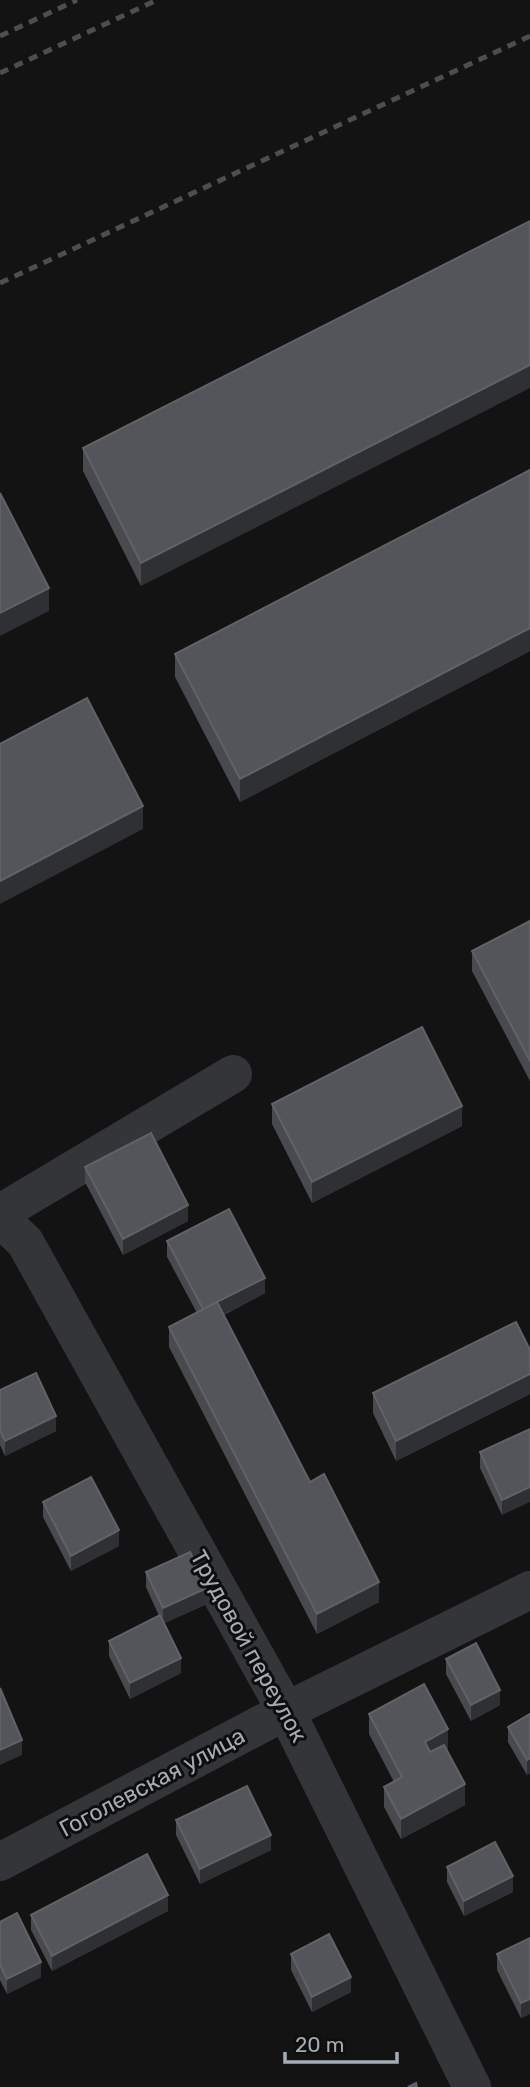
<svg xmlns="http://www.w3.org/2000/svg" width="530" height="2087" viewBox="0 0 530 2087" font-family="Rubik,sans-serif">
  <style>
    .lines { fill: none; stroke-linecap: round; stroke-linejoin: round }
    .minor { stroke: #343539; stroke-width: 38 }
    .rail { stroke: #4b4e52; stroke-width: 5; stroke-dasharray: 9 7; stroke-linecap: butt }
    .wall { fill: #494a4f }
    .shaded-wall { fill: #2f3033 }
    .building { fill: #53555a; stroke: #606268; stroke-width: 2 }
    .labels { text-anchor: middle; stroke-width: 6; stroke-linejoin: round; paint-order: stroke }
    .street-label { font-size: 23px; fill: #a5abb4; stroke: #0e0e0f }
  </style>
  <rect width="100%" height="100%" fill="#131314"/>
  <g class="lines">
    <!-- minor -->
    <g class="minor">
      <path d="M 0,1213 L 233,1074"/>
      <path d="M 0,1223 L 9,1227 L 25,1242 L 286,1711 L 472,2087"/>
      <path d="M 0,1862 L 286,1711 L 530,1590"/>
    </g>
    <!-- rail -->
    <g class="rail">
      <path d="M 0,36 L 77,0"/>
      <path d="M 0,73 L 157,0"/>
      <path d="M 0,283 L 530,36"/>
    </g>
  </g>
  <!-- wall -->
  <g class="wall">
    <path d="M 530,221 L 141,586 L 83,471 L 83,448 Z"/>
    <path d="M 530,470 L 530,651 L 240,802 L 175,677 L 175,654 Z"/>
    <path d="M 530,921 L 530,1081 L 472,971 L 472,951 Z"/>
    <path d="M 272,1104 L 462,1126 L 312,1203 L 272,1124 Z"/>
    <path d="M 85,1167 L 188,1221 L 123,1255 L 85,1182 Z"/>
    <path d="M 167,1241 L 265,1293 L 224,1315 L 310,1482 L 379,1602 L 317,1634 L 169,1347 L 169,1327 L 197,1313 L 167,1257 Z"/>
    <path d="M 530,1350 L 530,1394 L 396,1461 L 373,1413 L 373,1393 Z"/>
    <path d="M 0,1390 L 56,1431 L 5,1456 L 0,1445 Z"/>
    <path d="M 530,1429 L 502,1515 L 480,1468 L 480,1452 Z"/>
    <path d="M 43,1502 L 119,1546 L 71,1571 L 43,1517 Z"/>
    <path d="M 146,1572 L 207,1604 L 164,1623 L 181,1673 L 130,1699 L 109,1656 L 109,1641 L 159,1616 L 146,1587 Z"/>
    <path d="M 446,1659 L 500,1705 L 471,1721 L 446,1674 Z"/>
    <path d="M 369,1714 L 448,1749 L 446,1750 L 465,1805 L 401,1839 L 384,1807 L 384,1787 L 394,1782 L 369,1734 Z"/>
    <path d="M 530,1714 L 527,1775 L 508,1742 L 508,1727 Z"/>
    <path d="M 176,1820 L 271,1850 L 200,1884 L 176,1835 Z"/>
    <path d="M 447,1867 L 513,1892 L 464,1916 L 447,1882 Z"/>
    <path d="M 168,1911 L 52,1971 L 31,1930 L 31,1915 Z"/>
    <path d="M 0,1922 L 41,1977 L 7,1994 L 0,1980 Z"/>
    <path d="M 530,1938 L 530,2014 L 521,2018 L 497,1970 L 497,1954 Z"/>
    <path d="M 291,1954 L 351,1992 L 312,2012 L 291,1970 Z"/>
  </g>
  <!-- shaded-wall -->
  <g class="shaded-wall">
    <path d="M 530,365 L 530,388 L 141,586 L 141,563 Z"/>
    <path d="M 49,588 L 49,611 L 0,636 L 0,613 Z"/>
    <path d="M 530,628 L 530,651 L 240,802 L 240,779 Z"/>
    <path d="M 143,806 L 143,829 L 0,904 L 0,881 Z"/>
    <path d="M 462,1106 L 462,1126 L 312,1203 L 312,1182 Z"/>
    <path d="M 188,1205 L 188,1221 L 123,1255 L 123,1239 Z"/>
    <path d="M 265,1278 L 265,1293 L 203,1325 L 203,1310 Z"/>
    <path d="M 530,1374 L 530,1394 L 396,1461 L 396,1441 Z"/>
    <path d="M 56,1416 L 56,1431 L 5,1456 L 5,1441 Z"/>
    <path d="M 530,1487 L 530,1502 L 502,1515 L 502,1500 Z"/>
    <path d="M 119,1530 L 119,1546 L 71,1571 L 71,1556 Z"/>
    <path d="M 379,1582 L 379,1602 L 317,1634 L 317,1614 Z"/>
    <path d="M 207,1588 L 207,1604 L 163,1624 L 163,1608 Z"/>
    <path d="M 181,1658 L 181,1673 L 130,1699 L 130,1683 Z"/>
    <path d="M 500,1690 L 500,1705 L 471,1721 L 471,1705 Z"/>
    <path d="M 448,1729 L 448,1749 L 425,1762 L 425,1742 Z"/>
    <path d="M 22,1740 L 22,1755 L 0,1765 L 0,1750 Z"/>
    <path d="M 530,1758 L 530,1774 L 527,1775 L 527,1760 Z"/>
    <path d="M 465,1784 L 465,1805 L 401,1839 L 401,1819 Z"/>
    <path d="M 271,1835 L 271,1850 L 200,1884 L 200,1869 Z"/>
    <path d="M 513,1876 L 513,1892 L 464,1916 L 464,1901 Z"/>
    <path d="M 168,1895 L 168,1911 L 52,1971 L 52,1956 Z"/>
    <path d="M 41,1962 L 41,1977 L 7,1994 L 7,1979 Z"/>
    <path d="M 351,1977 L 351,1992 L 312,2012 L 312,1997 Z"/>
    <path d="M 530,1999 L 530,2014 L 521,2018 L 521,2003 Z"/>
  </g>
  <!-- building -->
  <g class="building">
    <path d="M 530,221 L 530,365 L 141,563 L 83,448 Z"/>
    <path d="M 530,470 L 530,628 L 240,779 L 175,654 Z"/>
    <path d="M 0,493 L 49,588 L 0,613 Z"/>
    <path d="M 87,698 L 143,806 L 0,881 L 0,744 Z"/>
    <path d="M 530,921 L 530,1061 L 472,951 Z"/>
    <path d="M 422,1027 L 462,1106 L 312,1182 L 272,1104 Z"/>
    <path d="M 151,1133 L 188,1205 L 123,1239 L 85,1167 Z"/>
    <path d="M 229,1209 L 265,1278 L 203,1309 L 167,1241 Z"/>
    <path d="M 217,1302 L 310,1482 L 324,1474 L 379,1582 L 317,1614 L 169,1327 Z"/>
    <path d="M 516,1322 L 530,1350 L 530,1374 L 396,1441 L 373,1393 Z"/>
    <path d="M 36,1373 L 56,1416 L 5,1441 L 0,1430 L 0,1390 Z"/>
    <path d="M 530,1429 L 530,1487 L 502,1500 L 480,1452 Z"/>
    <path d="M 91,1477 L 119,1530 L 71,1556 L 43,1502 Z"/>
    <path d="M 190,1552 L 207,1588 L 163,1608 L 146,1572 Z"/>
    <path d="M 160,1615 L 181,1658 L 130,1683 L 109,1641 Z"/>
    <path d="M 476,1643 L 500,1690 L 471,1705 L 446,1659 Z"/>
    <path d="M 424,1684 L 448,1729 L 425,1742 L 430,1752 L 444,1745 L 465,1784 L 401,1819 L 384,1787 L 402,1777 L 369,1714 Z"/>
    <path d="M 0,1688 L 22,1740 L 0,1750 Z"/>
    <path d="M 530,1714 L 530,1758 L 527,1760 L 508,1727 Z"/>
    <path d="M 247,1786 L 271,1835 L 200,1869 L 176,1820 Z"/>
    <path d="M 495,1842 L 513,1876 L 464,1901 L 447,1867 Z"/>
    <path d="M 147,1854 L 168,1895 L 52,1956 L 31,1915 Z"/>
    <path d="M 17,1913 L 41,1962 L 7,1979 L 0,1965 L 0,1922 Z"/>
    <path d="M 329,1934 L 351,1977 L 312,1997 L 291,1954 Z"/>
    <path d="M 530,1938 L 530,1999 L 521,2003 L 497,1954 Z"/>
    <path d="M 416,2083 L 417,2087 L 408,2087 Z"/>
  </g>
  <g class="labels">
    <!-- street labels -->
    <g class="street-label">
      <text transform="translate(249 1646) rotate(61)" y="8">Трудовой переулок</text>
      <text transform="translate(152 1782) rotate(-28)" y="8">Гоголевская улица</text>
    </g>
  </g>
  <!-- scale -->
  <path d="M285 2052v10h112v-10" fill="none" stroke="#a5abb4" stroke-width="3.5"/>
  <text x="295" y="2052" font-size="21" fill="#a5abb4" stroke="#0e0e0f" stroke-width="5" paint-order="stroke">20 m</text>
</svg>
